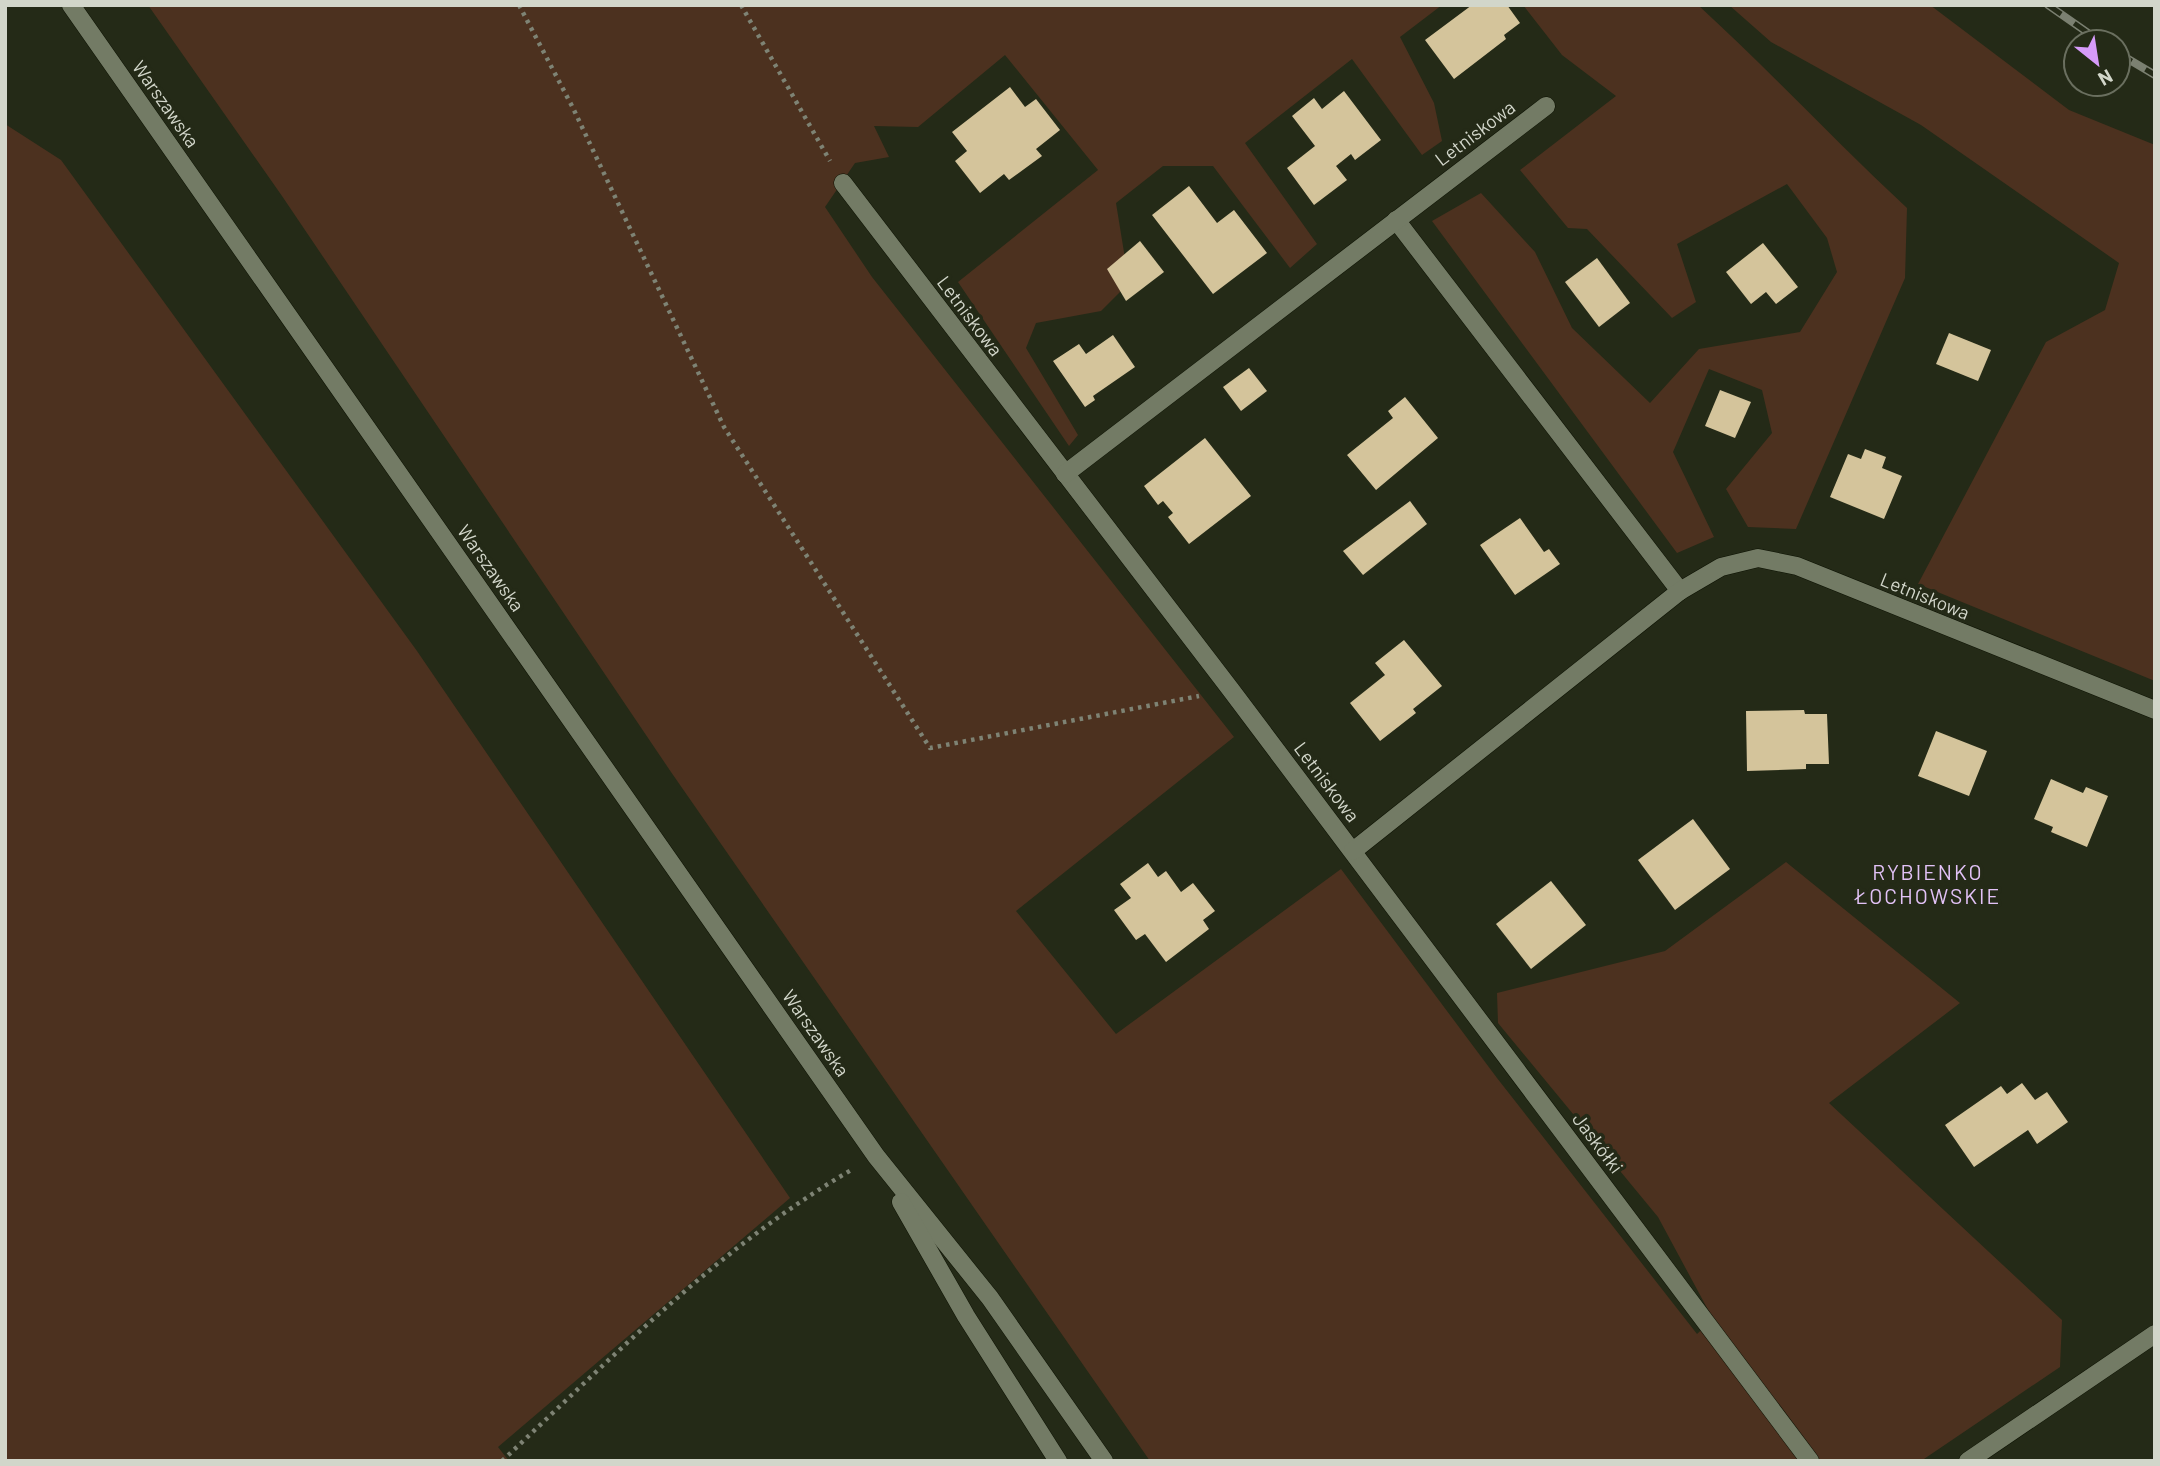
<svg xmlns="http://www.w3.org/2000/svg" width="2160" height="1466" viewBox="0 0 2160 1466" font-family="Barlow,sans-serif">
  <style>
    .green { fill: #4c311f }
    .building { fill: #d4c49b }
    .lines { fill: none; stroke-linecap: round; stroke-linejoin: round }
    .minor-casing { stroke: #0d1203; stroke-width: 19 }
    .tertiary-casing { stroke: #0d1203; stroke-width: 19 }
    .path { stroke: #7e8374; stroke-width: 4.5; stroke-dasharray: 3.5 5; stroke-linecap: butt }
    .minor { stroke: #737b65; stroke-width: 18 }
    .tertiary { stroke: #737b65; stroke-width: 18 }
    .rail-casing { stroke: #7b8071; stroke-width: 8 }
    .rail { stroke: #242a17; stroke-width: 5; stroke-dasharray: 16; stroke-linecap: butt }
    .labels { text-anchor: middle; stroke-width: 7; stroke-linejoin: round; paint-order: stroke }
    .street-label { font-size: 19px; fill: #d2d6ca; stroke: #242a17 }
    .neighbourhood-label { font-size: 21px; letter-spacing: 2px; fill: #e2c2f7; stroke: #242a17 }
  </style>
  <rect width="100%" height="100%" fill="#242a17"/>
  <!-- green -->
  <g class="green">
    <path d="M 148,5 L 1442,5 L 1400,37 L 1434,103 L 1442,141 L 1422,155 L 1352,59 L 1245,143 L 1317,244 L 1290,268 L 1213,166 L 1163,166 L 1116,203 L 1129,283 L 1101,311 L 1036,323 L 1026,348 L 1078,435 L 1069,446 L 958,282 L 1098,170 L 1005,55 L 918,127 L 874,126 L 889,157 L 855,163 L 825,207 L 872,277 L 1234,737 L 1016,911 L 1116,1034 L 1341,869 L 1497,1078 L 1697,1334 L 1713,1319 L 1658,1217 L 1498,1023 L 1497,993 L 1665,951 L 1786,862 L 1960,1003 L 1829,1103 L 2062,1320 L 2060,1367 L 1921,1461 L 1150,1461 L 671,772 L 282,196 Z"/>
    <path d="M 1523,5 L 1698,5 C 1770,71 1836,142 1907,208 L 1905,278 L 1796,529 L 1748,527 L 1726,489 L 1772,433 L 1762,390 L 1709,369 L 1673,452 L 1714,537 L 1677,553 L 1432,221 L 1481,193 L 1535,252 L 1572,328 L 1650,403 L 1699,349 L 1800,332 L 1837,272 L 1827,238 L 1787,184 L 1677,244 L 1696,302 L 1672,318 L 1587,229 L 1568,228 L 1520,170 L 1616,96 L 1562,55 Z"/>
    <path d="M 1729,5 L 1930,5 L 2069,110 L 2155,145 L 2155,681 L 1918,584 L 2046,342 L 2105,310 L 2119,263 L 1921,125 L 1771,42 Z"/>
    <path d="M 5,124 L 61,160 L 417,651 L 790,1198 L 498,1447 L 509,1461 L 5,1461 Z"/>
  </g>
  <!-- building -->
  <g class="building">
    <path d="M 1472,5 L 1507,5 L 1520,23 L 1504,35 L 1506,39 L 1454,79 L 1425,40 Z"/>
    <path d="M 1010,87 L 1025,107 L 1036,99 L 1060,130 L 1036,149 L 1042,156 L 1009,180 L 1004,174 L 980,193 L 955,161 L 967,151 L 952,132 Z"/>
    <path d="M 1344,91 L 1381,140 L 1355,160 L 1351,154 L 1336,166 L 1347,180 L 1314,205 L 1287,168 L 1315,146 L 1292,116 L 1314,98 L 1322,109 Z"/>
    <path d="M 1189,186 L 1217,223 L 1234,210 L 1267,253 L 1213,294 L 1152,215 Z"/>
    <path d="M 1140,241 L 1164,272 L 1126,301 L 1107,269 Z"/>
    <path d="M 1763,243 L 1798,287 L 1776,304 L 1766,292 L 1751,304 L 1726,272 Z"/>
    <path d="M 1597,258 L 1630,303 L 1599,327 L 1565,282 Z"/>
    <path d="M 1949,333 L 1991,350 L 1978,381 L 1936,364 Z"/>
    <path d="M 1113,335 L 1135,367 L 1093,396 L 1095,400 L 1085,407 L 1053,361 L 1079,344 L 1086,354 Z"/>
    <path d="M 1249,368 L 1267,391 L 1241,411 L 1223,387 Z"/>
    <path d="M 1720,390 L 1751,402 L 1735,438 L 1705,426 Z"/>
    <path d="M 1405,397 L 1438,438 L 1376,490 L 1347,455 L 1393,418 L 1388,411 Z"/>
    <path d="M 1205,438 L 1251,496 L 1189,544 L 1168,517 L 1173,513 L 1163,501 L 1158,505 L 1144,486 Z"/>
    <path d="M 1865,449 L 1886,457 L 1882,468 L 1902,476 L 1884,519 L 1830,497 L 1848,454 L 1861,459 Z"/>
    <path d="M 1410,501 L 1427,524 L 1363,575 L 1343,551 Z"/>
    <path d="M 1520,518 L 1544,552 L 1549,549 L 1560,564 L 1515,595 L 1480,545 Z"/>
    <path d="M 1404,640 L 1442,686 L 1413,709 L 1416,713 L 1380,741 L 1350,703 L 1385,675 L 1375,663 Z"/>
    <path d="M 1804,710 L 1805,714 L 1827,714 L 1829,764 L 1806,764 L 1806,769 L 1747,771 L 1746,711 Z"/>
    <path d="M 1936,731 L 1987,751 L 1969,796 L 1918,776 Z"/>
    <path d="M 2051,779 L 2083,793 L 2086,787 L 2108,796 L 2087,847 L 2051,832 L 2053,827 L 2034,819 Z"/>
    <path d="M 1693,819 L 1730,869 L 1675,910 L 1638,860 Z"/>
    <path d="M 1148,863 L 1158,877 L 1166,871 L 1181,892 L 1193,883 L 1215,911 L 1203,920 L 1209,929 L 1166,962 L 1145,934 L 1136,940 L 1114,910 L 1131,898 L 1120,884 Z"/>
    <path d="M 1551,881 L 1586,925 L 1531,969 L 1496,924 Z"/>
    <path d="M 2022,1083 L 2035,1100 L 2047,1092 L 2068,1122 L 2037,1144 L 2028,1130 L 1974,1167 L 1945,1125 L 2001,1086 L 2007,1094 Z"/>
  </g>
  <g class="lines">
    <defs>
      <g id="minor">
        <path d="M 843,183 L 1231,690 L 1810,1461"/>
        <path d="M 1396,220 L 1680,591"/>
        <path d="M 1065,474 L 1546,106"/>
        <path d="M 1353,851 L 1680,591 L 1721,567 L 1758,558 L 1797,566 L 2155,710"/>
      </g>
      <g id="tertiary">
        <path d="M 71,5 L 876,1156 L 990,1298 L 1104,1461"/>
        <path d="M 901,1202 L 966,1316 L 1058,1461"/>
        <path d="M 1968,1461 L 2155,1334"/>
      </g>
    </defs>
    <!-- minor casing -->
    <use href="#minor" class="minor-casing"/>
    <!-- tertiary casing -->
    <use href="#tertiary" class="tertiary-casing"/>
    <!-- path -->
    <g class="path">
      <path d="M 519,5 L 573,108 L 724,427 L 930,748 L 1199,696"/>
      <path d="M 741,5 L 830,161"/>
      <path d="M 502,1461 C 613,1357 721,1245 853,1169"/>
    </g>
    <!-- minor -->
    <use href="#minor" class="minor"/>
    <!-- tertiary -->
    <use href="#tertiary" class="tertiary"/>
    <defs>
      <g id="rail">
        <path d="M 2048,5 L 2101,42"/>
        <path d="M 2118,53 L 2155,75"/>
      </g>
    </defs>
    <!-- rail casing -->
    <use href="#rail" class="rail-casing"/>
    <!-- rail -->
    <use href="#rail" class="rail"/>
  </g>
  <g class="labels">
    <!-- street labels -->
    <g class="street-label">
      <text transform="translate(166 104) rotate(55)" y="7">Warszawska</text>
      <text transform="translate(1475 133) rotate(-37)" y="7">Letniskowa</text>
      <text transform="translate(970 316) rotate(53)" y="7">Letniskowa</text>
      <text transform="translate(491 568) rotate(55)" y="7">Warszawska</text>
      <text transform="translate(1925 596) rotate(22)" y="7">Letniskowa</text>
      <text transform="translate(1327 782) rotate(53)" y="7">Letniskowa</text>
      <text transform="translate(816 1033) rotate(55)" y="7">Warszawska</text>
      <text transform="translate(1598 1143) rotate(53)" y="7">Jaskółki</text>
    </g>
    <!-- neighbourhood labels -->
    <g class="neighbourhood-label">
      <text x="1928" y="880">RYBIENKO<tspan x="1928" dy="24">ŁOCHOWSKIE</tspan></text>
    </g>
  </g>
  <!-- border -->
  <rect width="2160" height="1466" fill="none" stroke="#d2d6ca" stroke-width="14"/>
  <!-- north arrow -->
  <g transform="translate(2097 63) rotate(150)"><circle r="33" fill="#242a17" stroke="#6a6f5f" stroke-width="2"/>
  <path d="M0-5L12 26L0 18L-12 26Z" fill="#d69bf9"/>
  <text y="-10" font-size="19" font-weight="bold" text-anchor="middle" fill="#d2d6ca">N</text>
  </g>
</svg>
